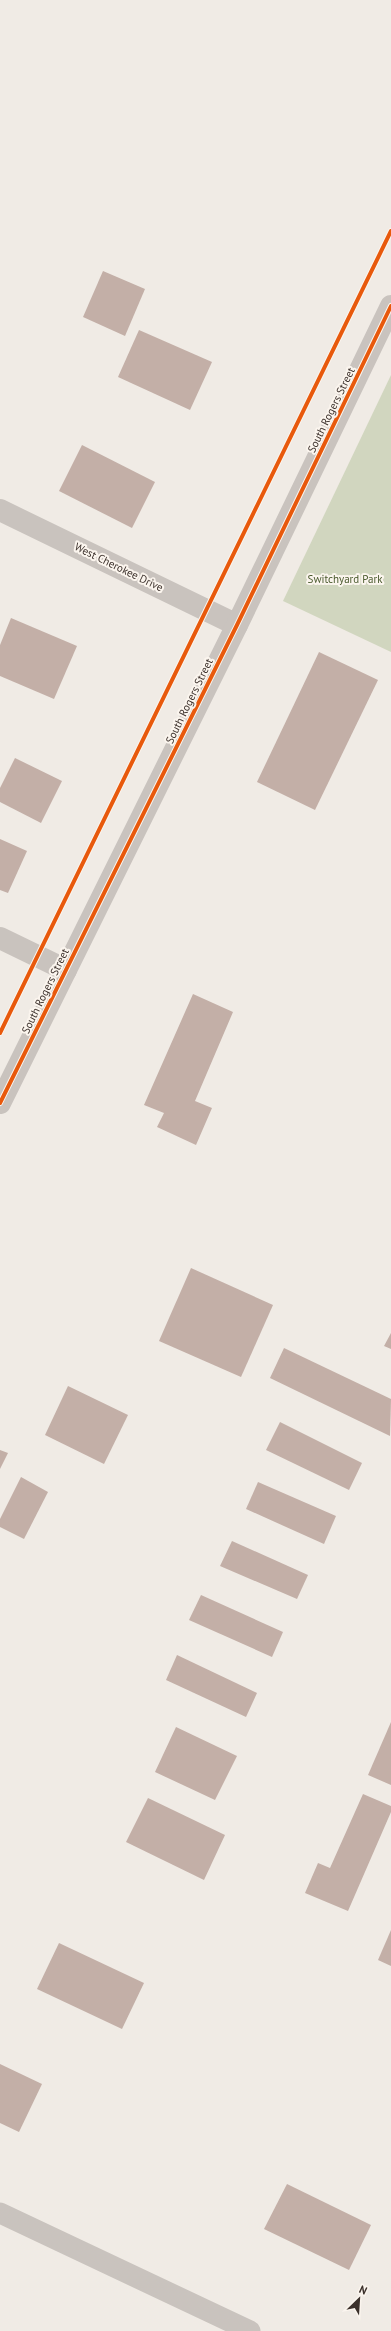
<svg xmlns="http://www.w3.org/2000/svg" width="391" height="2331" viewBox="0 0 391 2331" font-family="'PT Sans',sans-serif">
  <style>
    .green { fill: #d1d6bf }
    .building { fill: #c3afa7 }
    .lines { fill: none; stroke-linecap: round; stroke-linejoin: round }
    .service { stroke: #c9c3be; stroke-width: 21 }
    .minor { stroke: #c9c3be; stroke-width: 22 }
    .tertiary { stroke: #c9c3be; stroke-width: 22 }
    .cycleway-casing { stroke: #fbf5ee; stroke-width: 6 }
    .cycleway { stroke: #e8590c; stroke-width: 4 }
    .labels { text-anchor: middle; stroke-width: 4; stroke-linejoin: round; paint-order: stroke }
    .street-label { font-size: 11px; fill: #3b302b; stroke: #fbf5ee }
    .park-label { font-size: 11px; fill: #4a5a2e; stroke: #fbf5ee }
  </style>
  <rect width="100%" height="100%" fill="#f0ebe5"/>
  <!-- green -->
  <path class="green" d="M 391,375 L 391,652 L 283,601 Z"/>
  <!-- building -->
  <g class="building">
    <path d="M 103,271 L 145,289 L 125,336 L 83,317 Z"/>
    <path d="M 139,330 L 212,362 L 190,410 L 118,377 Z"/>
    <path d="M 82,445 L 155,482 L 132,528 L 59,491 Z"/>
    <path d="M 11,618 L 77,646 L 54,699 L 0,676 L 0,645 Z"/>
    <path d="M 319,652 L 378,680 L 315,810 L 257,782 Z"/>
    <path d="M 15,758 L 62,781 L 41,823 L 0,802 L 0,788 Z"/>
    <path d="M 0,839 L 27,851 L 8,893 L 0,890 Z"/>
    <path d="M 193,994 L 233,1012 L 195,1101 L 212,1108 L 196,1145 L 157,1127 L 164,1113 L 144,1105 Z"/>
    <path d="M 191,1268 L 273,1305 L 241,1377 L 159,1341 Z"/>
    <path d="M 391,1333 L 391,1349 L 384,1346 Z"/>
    <path d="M 284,1348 L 391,1399 L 390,1436 L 270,1378 Z"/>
    <path d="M 68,1386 L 128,1415 L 104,1464 L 45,1435 Z"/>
    <path d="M 280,1422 L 362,1463 L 349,1490 L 266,1450 Z"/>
    <path d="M 0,1450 L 8,1453 L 0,1469 Z"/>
    <path d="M 21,1477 L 48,1492 L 24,1539 L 0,1527 L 0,1519 Z"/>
    <path d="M 258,1482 L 336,1516 L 324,1544 L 246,1509 Z"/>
    <path d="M 232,1541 L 308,1575 L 297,1599 L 220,1566 Z"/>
    <path d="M 201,1595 L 283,1632 L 272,1657 L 189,1620 Z"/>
    <path d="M 177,1655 L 257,1693 L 246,1717 L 166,1680 Z"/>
    <path d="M 391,1722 L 391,1785 L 368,1775 Z"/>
    <path d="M 176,1727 L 237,1756 L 215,1800 L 155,1772 Z"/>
    <path d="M 363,1794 L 391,1806 L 391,1812 L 348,1911 L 305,1893 L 318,1863 L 330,1868 Z"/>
    <path d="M 148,1798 L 225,1835 L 204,1880 L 126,1842 Z"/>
    <path d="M 391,1930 L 391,1966 L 378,1960 Z"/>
    <path d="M 59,1943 L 144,1983 L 122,2029 L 37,1989 Z"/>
    <path d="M 0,2064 L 42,2084 L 19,2132 L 0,2123 Z"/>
    <path d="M 287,2184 L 371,2225 L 349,2270 L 264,2229 Z"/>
  </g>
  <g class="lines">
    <!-- service -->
    <path class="service" d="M 0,2213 L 250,2331"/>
    <!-- minor -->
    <g class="minor">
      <path d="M 0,510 L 237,625"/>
      <path d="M 0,938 L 66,970"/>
    </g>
    <!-- tertiary -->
    <path class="tertiary" d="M 0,1103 L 237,625 L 391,306"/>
    <defs>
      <g id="cycleway">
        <path d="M 0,1033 L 391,231"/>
        <path d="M 0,1103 L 237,625 L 391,306"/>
      </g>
    </defs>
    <!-- cycleway casing -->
    <use href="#cycleway" class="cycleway-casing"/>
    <!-- cycleway -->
    <use href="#cycleway" class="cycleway"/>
  </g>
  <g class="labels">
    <!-- street labels -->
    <g class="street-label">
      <text transform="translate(331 410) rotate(-64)" y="4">South Rogers Street</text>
      <text transform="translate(119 567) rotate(26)" y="4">West Cherokee Drive</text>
      <text transform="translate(189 701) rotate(-64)" y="4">South Rogers Street</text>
      <text transform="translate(45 991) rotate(-64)" y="4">South Rogers Street</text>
    </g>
    <!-- park labels -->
    <g class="park-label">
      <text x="345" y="583">Switchyard Park</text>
    </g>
  </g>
  <!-- north arrow -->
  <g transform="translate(359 2299) rotate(25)" stroke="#fbf5ee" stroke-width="3" paint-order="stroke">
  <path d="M0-3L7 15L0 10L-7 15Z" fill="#3b302b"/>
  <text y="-6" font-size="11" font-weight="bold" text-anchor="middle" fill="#3b302b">N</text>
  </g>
</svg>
